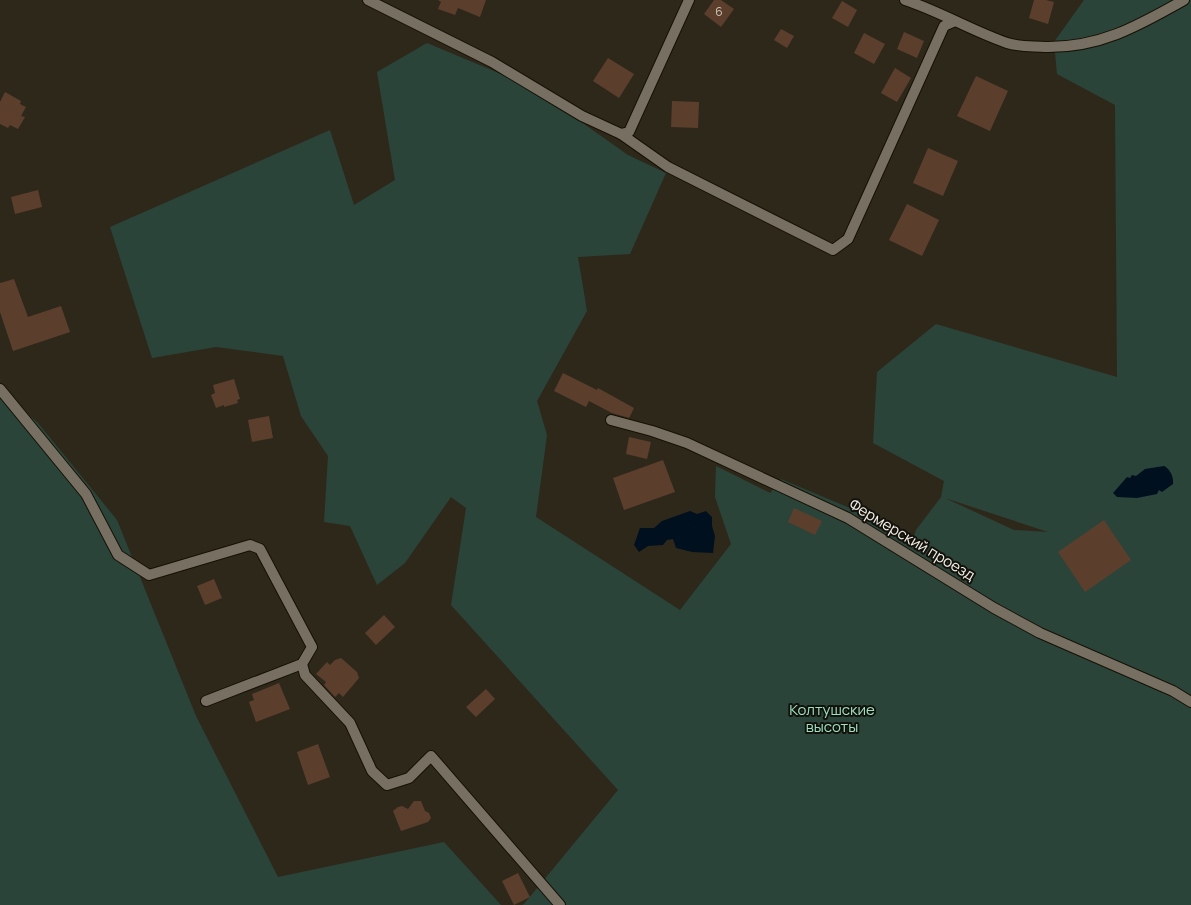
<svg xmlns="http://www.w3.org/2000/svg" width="1191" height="905" viewBox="0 0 1191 905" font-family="Manrope,sans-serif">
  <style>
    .green { fill: #2b4439; fill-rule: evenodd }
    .water { fill: #00101e }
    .building { fill: #5c3e2c }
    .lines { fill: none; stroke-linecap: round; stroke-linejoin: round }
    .street-casing { stroke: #161005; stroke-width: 12 }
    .street { stroke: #777062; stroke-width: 10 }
    .labels { text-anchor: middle; stroke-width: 4; stroke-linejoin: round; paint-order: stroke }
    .number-label { font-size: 12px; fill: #cfc4ba }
    .street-label { font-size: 15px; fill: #f5f1e9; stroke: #13110b }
    .park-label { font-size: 15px; fill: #9be0c1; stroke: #13110b }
  </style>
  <rect width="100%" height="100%" fill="#2e281b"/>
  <!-- green -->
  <g class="green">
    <path d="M 1084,0 L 1191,0 L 1191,905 L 522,905 L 524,904 L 618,790 L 451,605 L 466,508 L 451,497 L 405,563 L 377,585 L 350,526 L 324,522 L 328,456 L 301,416 L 283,356 L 216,347 L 152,358 L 110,227 L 330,130 L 354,205 L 395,180 L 377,72 L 427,43 L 530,86 L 628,155 L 666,173 L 630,254 L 578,257 L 587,311 L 537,401 L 547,435 L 536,517 L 680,610 L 731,544 L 715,497 L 716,466 L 770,493 L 781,479 L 852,509 L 911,547 L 916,530 L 941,497 L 944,481 L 873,443 L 877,372 L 936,324 L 1117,377 L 1115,105 L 1057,74 L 1054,42 ZM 947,499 L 948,499 L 1048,532 L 1014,530 Z"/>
    <path d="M 0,390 L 38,423 L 117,520 L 196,716 L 278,877 L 444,842 L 501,905 L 0,905 Z"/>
  </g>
  <!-- water -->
  <g class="water">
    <path d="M 1164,466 C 1170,469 1174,477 1173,484 L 1162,492 L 1159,490 L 1157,494 L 1137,498 L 1117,497 L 1113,493 L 1127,477 L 1130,478 L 1132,475 L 1136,476 L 1145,469 Z"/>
    <path d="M 690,511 L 697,514 L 706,511 L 712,517 L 712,526 L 715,536 L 713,553 L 692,552 L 676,548 L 673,539 L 667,540 L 663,545 L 648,546 L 639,552 L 634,545 L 640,528 L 654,528 L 662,521 Z"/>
  </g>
  <!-- building -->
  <g class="building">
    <path d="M 438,0 L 486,0 L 480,17 L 458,8 L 455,15 L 438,9 L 441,2 Z"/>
    <path d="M 714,0 L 721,0 L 734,9 L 721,27 L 704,14 Z"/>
    <path d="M 1034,0 L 1046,0 L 1054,2 L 1048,24 L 1029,18 Z"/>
    <path d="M 842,1 L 857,10 L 848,27 L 832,18 Z"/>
    <path d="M 781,29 L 794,36 L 787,48 L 774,40 Z"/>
    <path d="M 904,32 L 924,41 L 917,58 L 897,49 Z"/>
    <path d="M 864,33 L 885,44 L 874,64 L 854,53 Z"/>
    <path d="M 608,58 L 634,74 L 619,98 L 593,81 Z"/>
    <path d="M 895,68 L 911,78 L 897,102 L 881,93 Z"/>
    <path d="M 976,76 L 1008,91 L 990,131 L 957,116 Z"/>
    <path d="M 5,92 L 21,101 L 20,104 L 26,107 L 21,116 L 25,117 L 18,129 L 10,125 L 8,128 L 0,124 L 0,102 Z"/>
    <path d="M 672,101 L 699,102 L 698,128 L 671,127 Z"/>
    <path d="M 928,148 L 958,161 L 943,196 L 913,183 Z"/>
    <path d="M 38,190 L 42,207 L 15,214 L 11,197 Z"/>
    <path d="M 907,204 L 939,220 L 922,256 L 889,240 Z"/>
    <path d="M 14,279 L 28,317 L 61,306 L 70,332 L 13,351 L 0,312 L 0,283 Z"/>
    <path d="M 563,373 L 597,390 L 598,388 L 634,408 L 629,418 L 612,413 L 589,401 L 586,407 L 554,391 Z"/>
    <path d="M 234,379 L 240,399 L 237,400 L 238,403 L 224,407 L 224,405 L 216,408 L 211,395 L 215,393 L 213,385 Z"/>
    <path d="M 269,416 L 273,438 L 252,442 L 248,420 Z"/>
    <path d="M 629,437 L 651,442 L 647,459 L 626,454 Z"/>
    <path d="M 663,460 L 675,492 L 624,510 L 613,478 Z"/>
    <path d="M 794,508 L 822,521 L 815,535 L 788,522 Z"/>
    <path d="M 1104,520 L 1131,560 L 1085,592 L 1058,552 Z"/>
    <path d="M 214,579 L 222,598 L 205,605 L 197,586 Z"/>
    <path d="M 384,615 L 395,627 L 376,645 L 365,633 Z"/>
    <path d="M 341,658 L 357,672 L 359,678 L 343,697 L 339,693 L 335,697 L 324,685 L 326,682 L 316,674 L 327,662 L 330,665 L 335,660 Z"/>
    <path d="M 279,683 L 290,709 L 256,722 L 249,702 L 254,700 L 252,694 Z"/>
    <path d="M 486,689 L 495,699 L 476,717 L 466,707 Z"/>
    <path d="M 318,744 L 330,777 L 308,785 L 297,752 Z"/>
    <path d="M 414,801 L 421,801 L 425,811 L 429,813 L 431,818 L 428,822 L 401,831 L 393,811 L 398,807 L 402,806 L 408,809 Z"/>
    <path d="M 518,873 L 530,897 L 514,905 L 502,881 Z"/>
  </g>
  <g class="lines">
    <defs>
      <g id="street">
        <path d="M 368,0 L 492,62 L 582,116 L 621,134 L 629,132 L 689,0"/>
        <path d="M 905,0 C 939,11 972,31 1007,43 C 1019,47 1032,46 1045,47 C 1100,48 1138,26 1184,0"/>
        <path d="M 621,134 L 668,167 L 833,250 L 848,239 L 944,26 L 953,22"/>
        <path d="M 0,389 L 86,494 L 118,555 L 149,575 L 250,545 L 260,549 L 312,647 L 302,664 L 305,675 L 350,723 L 372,771 L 387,785 L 409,778 L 431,756 L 560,905"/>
        <path d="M 611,420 L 652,431 L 687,443 L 848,518 L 994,608 L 1040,633 L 1173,691 L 1191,702"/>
        <path d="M 206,701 L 302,664"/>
      </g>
    </defs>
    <!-- street casing -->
    <use href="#street" class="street-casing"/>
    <!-- street -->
    <use href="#street" class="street"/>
  </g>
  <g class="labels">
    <!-- number labels -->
    <g class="number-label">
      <text x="719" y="16">6</text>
    </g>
    <!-- street labels -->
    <g class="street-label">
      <text transform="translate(912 540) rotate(31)" y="5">Фермерский проезд</text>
    </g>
    <!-- park labels -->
    <g class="park-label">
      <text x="832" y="715">Колтушские<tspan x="832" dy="17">высоты</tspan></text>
    </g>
  </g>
</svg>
